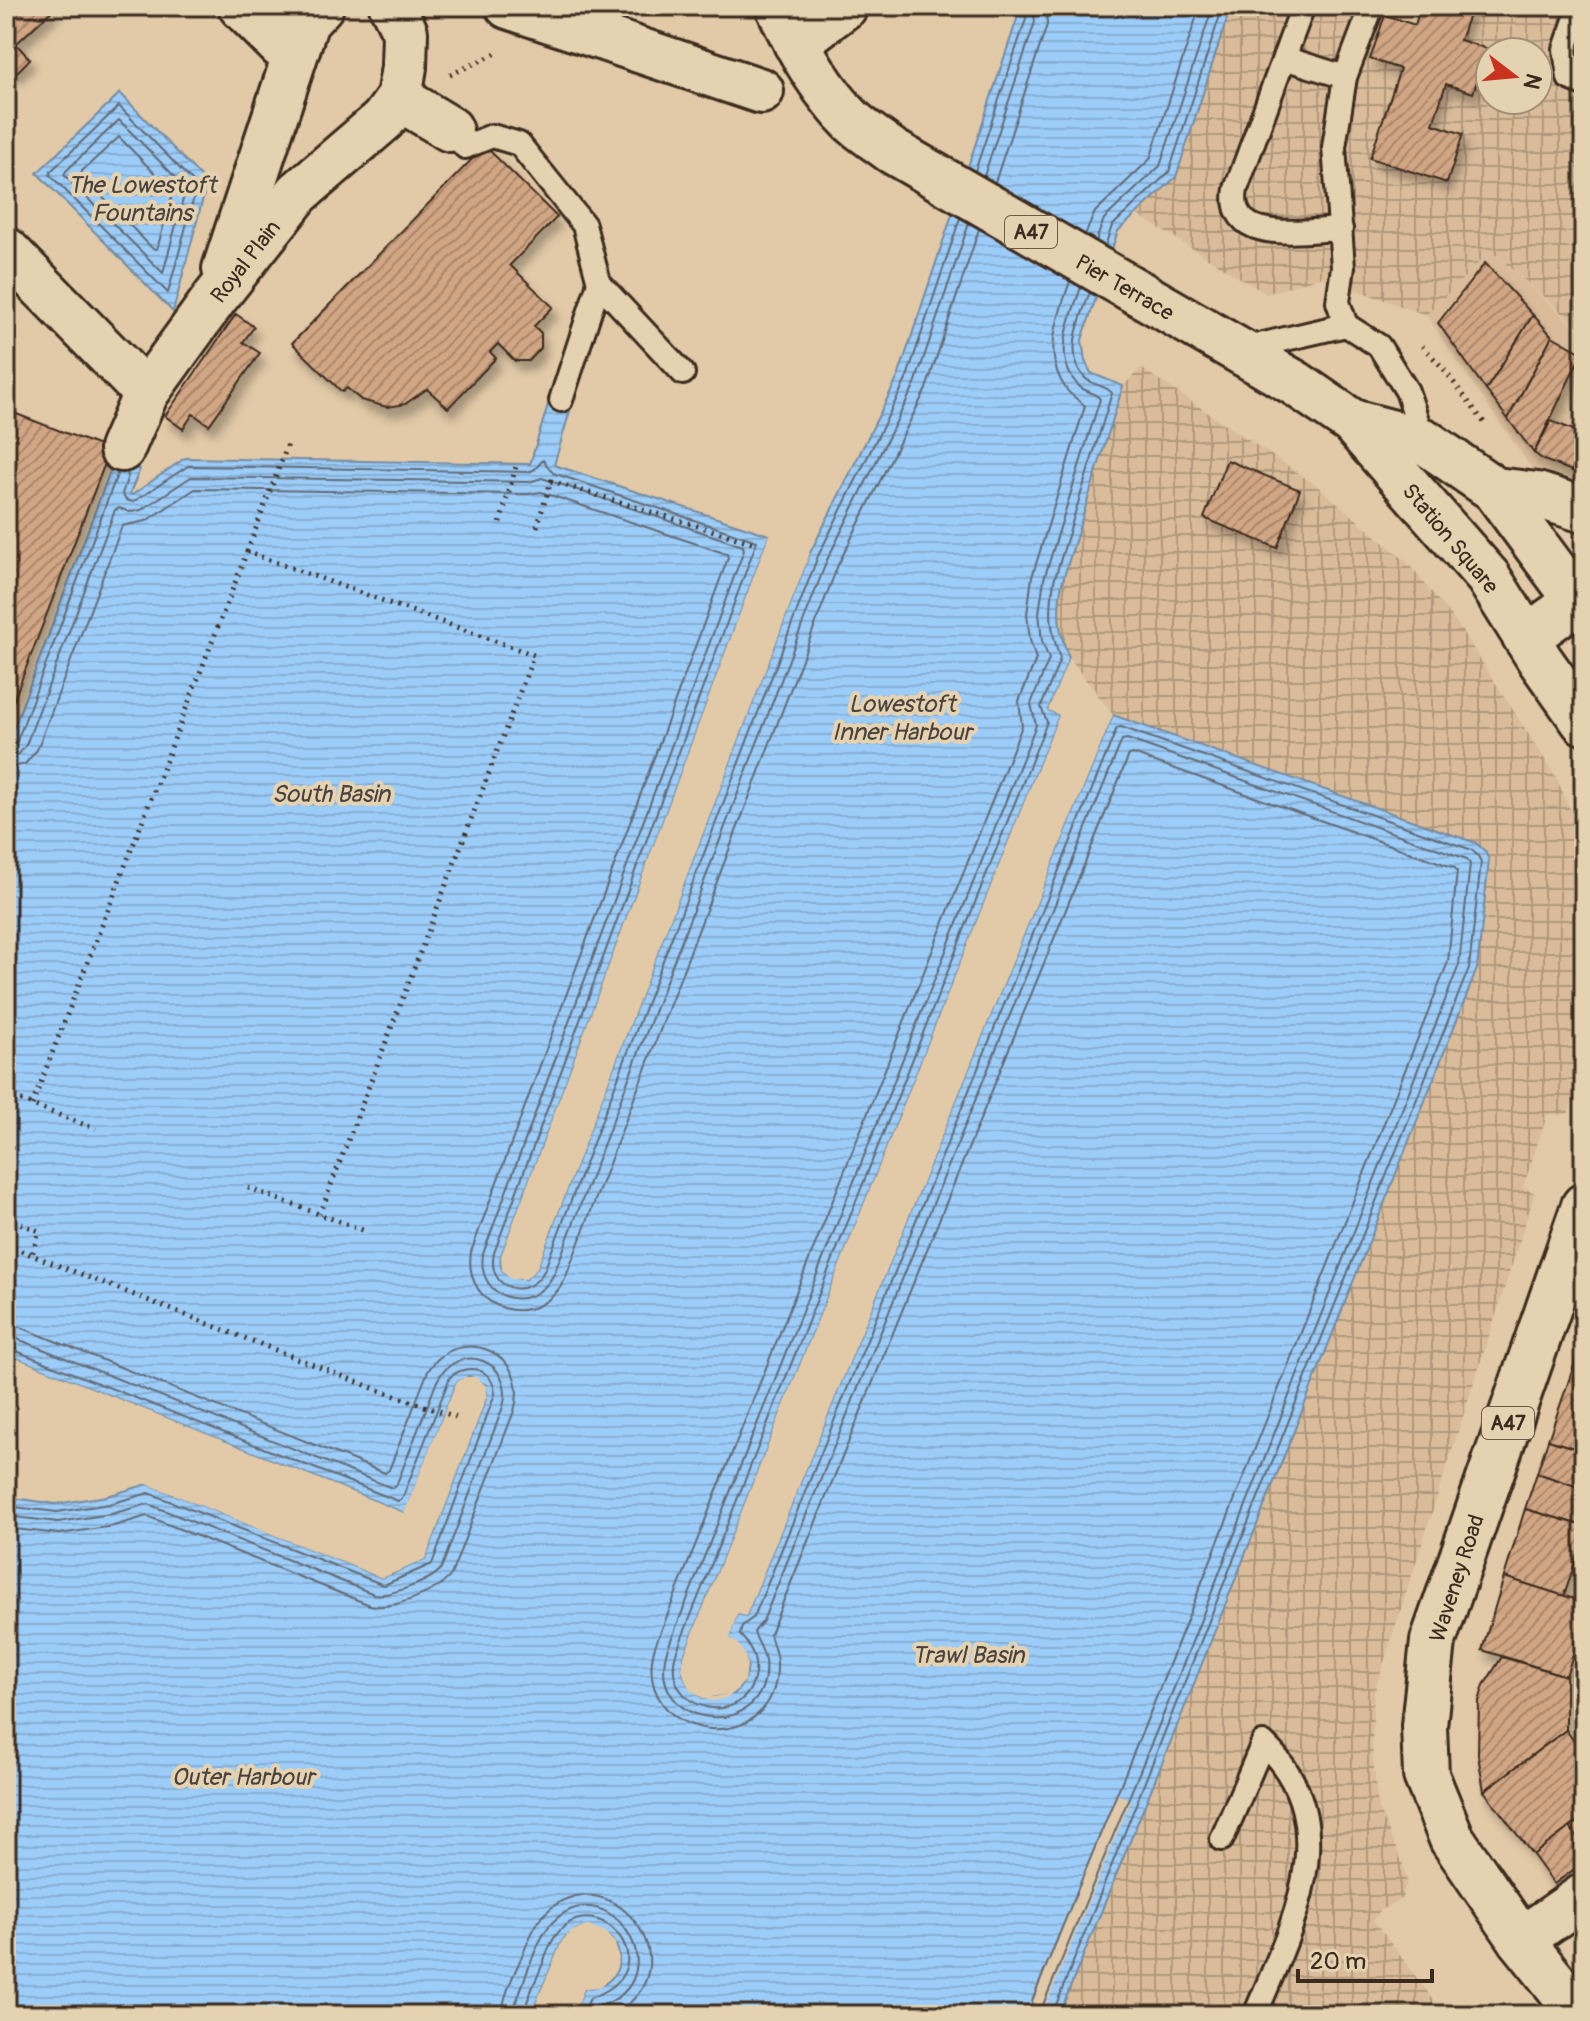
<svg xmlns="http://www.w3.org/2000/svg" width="1590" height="2021" viewBox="0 0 1590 2021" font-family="Pangolin,sans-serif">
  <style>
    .built { fill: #dabc9a }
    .industrial { fill: url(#industrial-grid); fill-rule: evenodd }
    .water { fill: url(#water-rules); stroke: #758ba1; stroke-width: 2 }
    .pier { fill: #e2caa8 }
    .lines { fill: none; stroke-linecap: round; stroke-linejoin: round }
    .shore { stroke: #626b75; stroke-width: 2 }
    .building { fill: url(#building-hatch); stroke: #3b2a1e; stroke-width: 2; filter: url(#shadow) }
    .lane-casing { stroke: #3b2a1e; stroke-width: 28 }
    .street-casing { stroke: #3b2a1e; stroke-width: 50 }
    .highway-casing { stroke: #3b2a1e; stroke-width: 50 }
    .path { stroke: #3b2a1e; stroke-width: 5; stroke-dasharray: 2 6; stroke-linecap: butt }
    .lane { stroke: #e5d2b0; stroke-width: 22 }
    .street { stroke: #e5d2b0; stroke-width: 44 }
    .highway { stroke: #e5d2b0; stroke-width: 44 }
    .labels { text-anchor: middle; stroke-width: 8; stroke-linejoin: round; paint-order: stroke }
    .shield { fill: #e5d2b0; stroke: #6e5c4a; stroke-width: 2 }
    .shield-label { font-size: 20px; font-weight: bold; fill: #3b2a1e }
    .street-label { font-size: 22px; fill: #3b2a1e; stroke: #e5d2b0 }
    .water-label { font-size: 24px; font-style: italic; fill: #4a423f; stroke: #e5d2b0 }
  </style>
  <defs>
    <pattern id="industrial-grid" width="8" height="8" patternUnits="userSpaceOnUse" patternTransform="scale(2)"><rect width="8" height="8" fill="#dabc9a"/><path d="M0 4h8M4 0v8" fill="none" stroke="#b2997d"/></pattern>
    <pattern id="water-rules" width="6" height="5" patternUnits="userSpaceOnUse" patternTransform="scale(2)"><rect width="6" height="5" fill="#9cccf8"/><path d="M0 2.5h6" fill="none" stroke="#87afd4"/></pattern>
    <pattern id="building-hatch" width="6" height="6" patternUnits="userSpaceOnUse" patternTransform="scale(2)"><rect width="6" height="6" fill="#d1a684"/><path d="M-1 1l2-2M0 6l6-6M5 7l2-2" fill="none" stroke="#ab876b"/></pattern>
    <filter id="shadow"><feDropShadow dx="5" dy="9" stdDeviation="4" flood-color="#0004"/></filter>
  </defs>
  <rect width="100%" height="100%" fill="#e2caa8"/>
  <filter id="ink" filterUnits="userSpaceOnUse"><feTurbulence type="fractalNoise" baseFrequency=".0125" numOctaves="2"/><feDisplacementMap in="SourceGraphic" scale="16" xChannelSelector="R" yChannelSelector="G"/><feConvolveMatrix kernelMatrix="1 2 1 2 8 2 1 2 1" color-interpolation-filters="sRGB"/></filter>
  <g filter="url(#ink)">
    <!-- built -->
    <path class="built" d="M 1491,251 L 1584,335 L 1584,545 L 1426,315 Z"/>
    <!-- industrial -->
    <g class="industrial">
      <path d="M 1231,6 L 1584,6 L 1584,332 L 1491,251 L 1426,315 L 1320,277 L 1266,294 L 1136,214 L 1176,177 ZM 1490,52 L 1538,52 L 1538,100 L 1490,100 Z"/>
      <path d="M 1141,368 L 1316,485 L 1407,562 L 1456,622 L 1555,775 L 1584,840 L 1584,1062 L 1568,1114 L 1547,1115 L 1523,1188 L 1535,1193 L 1374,1693 L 1372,1747 L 1378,1808 L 1402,1862 L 1407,1880 L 1402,1898 L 1381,1910 L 1373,1920 L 1445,2015 L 1053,2015 L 1485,851 L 1476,843 L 1113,715 L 1069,658 L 1060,636 L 1057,612 L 1062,583 L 1123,386 Z"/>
    </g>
    <!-- water -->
    <g class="water">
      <path d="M 992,6 L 1231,6 L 1176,177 L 1118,231 L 1082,340 L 1085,361 L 1091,373 L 1123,386 L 1062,583 C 1057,611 1058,631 1069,658 L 1048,710 L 1059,715 L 684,1656 C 679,1676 687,1689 704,1699 L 734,1694 C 755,1674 750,1656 729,1638 L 737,1614 L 746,1616 L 1113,715 L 1476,843 L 1485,851 L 1489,860 L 1477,969 L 1182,1714 L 1059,2015 L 574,2015 L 584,1989 C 625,1990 635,1936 588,1928 C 577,1927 569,1932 562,1941 L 531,2015 L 6,2015 L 6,1497 L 56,1504 L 107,1496 L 148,1484 L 382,1578 L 425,1560 L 487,1396 L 486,1385 L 469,1376 L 456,1383 L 405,1513 L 6,1354 L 6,821 L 9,812 L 6,810 L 6,748 L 115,458 L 140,469 L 130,493 L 132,495 L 185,458 L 530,464 L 550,398 L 572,404 L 554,465 L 769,535 L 501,1256 C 498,1275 510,1279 526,1279 L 537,1268 L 810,553 L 898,377 L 1018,16 Z"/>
      <path d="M 120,93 L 207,183 L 173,312 L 37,173 Z"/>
    </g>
    <!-- pier -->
    <g class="pier">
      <path d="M 769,535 L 772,537 L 505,1257 L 505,1268 L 512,1275 L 525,1276 L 533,1266 L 807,551 L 810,553 L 537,1268 L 526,1279 L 510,1279 L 502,1270 L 501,1256 Z"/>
      <path d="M 1069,658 L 1072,662 L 1053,708 L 1062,712 L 1063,716 L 688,1657 L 686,1669 L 688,1679 L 693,1687 L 706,1695 L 714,1697 L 727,1694 L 741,1679 L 743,1663 L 741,1656 L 725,1639 L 734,1612 L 737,1610 L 744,1611 L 1110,712 L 1113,715 L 746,1616 L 737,1614 L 730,1638 L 739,1645 L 745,1655 L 747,1663 L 745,1681 L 729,1697 L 714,1701 L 704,1699 L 690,1690 L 685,1680 L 682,1669 L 684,1656 L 1059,715 L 1048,710 Z"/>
      <path d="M 6,1354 L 404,1513 L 456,1383 L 464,1377 L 477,1377 L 486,1386 L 487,1396 L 425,1560 L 382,1578 L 142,1482 L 150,1480 L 382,1573 L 422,1557 L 482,1399 L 483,1389 L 475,1381 L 466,1381 L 457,1390 L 409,1514 L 404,1517 L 6,1358 Z"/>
      <path d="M 1117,1794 L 1131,1800 L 1042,2015 L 1025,2015 Z"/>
      <path d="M 588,1926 L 604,1931 L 615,1943 L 619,1959 L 614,1974 L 598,1988 L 584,1989 L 574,2015 L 570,2015 L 581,1987 L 597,1984 L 606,1979 L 614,1966 L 615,1958 L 613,1947 L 602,1934 L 588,1930 L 575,1934 L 565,1943 L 535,2015 L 531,2015 L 562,1941 L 571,1931 Z"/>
    </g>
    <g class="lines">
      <!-- shore -->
      <g class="shore">
        <path d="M 119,106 L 197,186 L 168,293 L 50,175 L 51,171 Z"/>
        <path d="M 119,120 L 186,188 L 163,273 L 64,175 L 66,171 Z"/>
        <path d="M 119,137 L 173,192 L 157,249 L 152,248 L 81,175 L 82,171 Z"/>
        <path d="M 975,171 L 1026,19 L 1024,11 L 1016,6"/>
        <path d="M 984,176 L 1035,22 L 1033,6"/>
        <path d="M 995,182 L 1047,25 L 1046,6"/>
        <path d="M 1085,235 L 1095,212 L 1150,159 L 1200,6"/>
        <path d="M 1096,241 L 1104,219 L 1160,166 L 1213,6"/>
        <path d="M 1105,246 L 1112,226 L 1169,172 L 1223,6"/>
        <path d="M 127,472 L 128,476 L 122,494 L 126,500 L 133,502 L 188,466 L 529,472 L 535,469 L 543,460 L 553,473 L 757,541 L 494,1253 C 486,1289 527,1302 544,1271 L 818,556 L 906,380 L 960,218"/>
        <path d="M 6,747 L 12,746 L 17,741 L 118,472"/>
        <path d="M 6,757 L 19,754 L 26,745 L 115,510 L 119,508 L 130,512 L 141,510 L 191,477 L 529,482 L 542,478 L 743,546 L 744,550 L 483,1254 C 476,1300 532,1316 554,1274 L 827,560 L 915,384 L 969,223"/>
        <path d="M 6,769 L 25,764 L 37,750 L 122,526 L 146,521 L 195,489 L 527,494 L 541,492 L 727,554 L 728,558 L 471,1252 C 462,1312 538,1333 565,1279 L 838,565 L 926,389 L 979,229"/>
        <path d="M 6,1325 L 20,1327 L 385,1473 L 389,1470 L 428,1371 C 460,1321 532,1354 514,1411 L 451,1575 C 438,1592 390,1611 370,1605 L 147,1516 L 114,1526 L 59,1534 L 6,1528"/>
        <path d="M 6,1337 L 15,1338 L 392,1488 L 396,1486 L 437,1381 C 459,1339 516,1361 503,1407 L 441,1569 C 431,1581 389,1597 374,1594 L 148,1504 L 111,1514 L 58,1522 L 6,1516"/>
        <path d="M 6,1347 L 398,1501 L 402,1499 L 450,1377 C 468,1362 493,1368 495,1394 L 432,1564 L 384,1585 L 149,1493 L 109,1504 L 57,1512 L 6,1506"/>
        <path d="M 502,2015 C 503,1994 516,1971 524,1951 C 529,1940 533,1928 541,1918 C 604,1845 705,1968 611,2015"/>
        <path d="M 514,2015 L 515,2005 C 524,1983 535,1943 550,1925 C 607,1862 685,1981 597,2007 L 594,2015"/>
        <path d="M 524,2015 C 526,1999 535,1983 541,1968 C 546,1957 549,1943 557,1934 C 597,1883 673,1970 590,1998 L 583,2015"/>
        <path d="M 1030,2015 L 1032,2001 L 1154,1703 L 1448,962 L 1457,871 L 1455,868 L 1133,754 L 1129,755 L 770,1634 C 772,1644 777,1653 777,1664 C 779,1763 627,1743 655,1646 L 1022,726 L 1019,701 L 1036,659 L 1030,640 L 1027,614 L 1032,577 L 1085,406 C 1080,400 1072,397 1067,390 C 1041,355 1058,318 1070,281"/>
        <path d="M 1042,2015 L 1043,2005 L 1166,1708 L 1459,965 L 1470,864 L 1467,859 L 1127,739 L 1122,740 L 763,1621 L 754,1632 C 757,1642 764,1650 765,1661 C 773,1743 643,1732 667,1650 L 1036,725 L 1031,704 L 1049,659 L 1042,641 L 1039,613 L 1044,579 L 1100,399 C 1095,392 1085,392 1079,386 C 1051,359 1071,317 1081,287"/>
        <path d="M 1052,2015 L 1469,968 L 1481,862 L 1478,856 L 1472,850 L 1121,727 L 1117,728 L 754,1617 L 742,1626 L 740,1635 C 751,1646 757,1658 755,1674 C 746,1731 659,1712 676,1653 L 1047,722 L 1041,707 L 1060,659 C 1050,628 1049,613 1054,581 L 1112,393 C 1106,385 1093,386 1085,378 C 1063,355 1081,317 1090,292"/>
      </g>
    </g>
    <!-- building -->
    <g class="building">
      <path d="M 6,6 L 57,6 L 16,44 L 30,59 L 14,75 L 6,67 Z"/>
      <path d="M 1421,6 L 1472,6 L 1460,40 L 1488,49 L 1473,93 L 1446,84 L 1433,124 L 1463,134 L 1447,183 L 1370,158 L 1400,69 L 1370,59 L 1385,15 L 1415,25 Z"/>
      <path d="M 485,146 L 557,217 L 510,265 L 553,307 L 534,326 L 541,333 L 541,348 L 529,361 L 515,361 L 498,344 L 490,352 L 496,358 L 448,408 L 427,389 L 405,404 L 387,407 L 361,400 L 347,388 L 342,392 L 292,343 Z"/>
      <path d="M 1485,263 L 1533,315 L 1486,390 L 1438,323 Z"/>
      <path d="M 236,314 L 254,327 L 243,342 L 260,353 L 209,425 L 193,414 L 183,429 L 165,416 Z"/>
      <path d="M 1533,315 L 1552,336 L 1508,419 L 1486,390 Z"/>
      <path d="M 1552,336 L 1582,353 L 1534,453 L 1508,419 Z"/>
      <path d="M 6,410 L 110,450 L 6,720 Z"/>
      <path d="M 1551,421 L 1584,434 L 1584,443 L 1572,471 L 1544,460 L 1534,453 Z"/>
      <path d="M 1584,443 L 1584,474 L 1572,471 Z"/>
      <path d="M 1227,460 L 1300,490 L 1277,548 L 1204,518 Z"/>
      <path d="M 1584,1337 L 1584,1451 L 1548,1440 Z"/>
      <path d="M 1548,1440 L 1584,1451 L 1584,1489 L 1537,1473 Z"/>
      <path d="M 1537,1473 L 1584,1489 L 1584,1526 L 1525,1509 Z"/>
      <path d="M 1525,1509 L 1584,1526 L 1584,1535 L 1564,1596 L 1504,1577 Z"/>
      <path d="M 1504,1577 L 1584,1602 L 1584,1644 L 1577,1642 L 1566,1676 L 1482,1650 Z"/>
      <path d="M 1502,1657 L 1566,1676 L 1566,1730 L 1484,1791 L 1478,1755 L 1479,1701 L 1484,1685 Z"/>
      <path d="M 1566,1730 L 1584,1755 L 1584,1817 L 1533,1855 L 1484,1791 Z"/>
      <path d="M 1584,1817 L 1584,1847 L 1570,1827 Z"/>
      <path d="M 1570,1827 L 1584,1847 L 1584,1862 L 1554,1884 L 1533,1855 Z"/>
    </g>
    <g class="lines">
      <defs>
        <g id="lane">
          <path d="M 1303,6 L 1236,189 C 1226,246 1306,230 1341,229"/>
          <path d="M 1580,6 L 1565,49 L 1569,78 L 1584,84"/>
          <path d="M 1284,58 L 1345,77"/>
          <path d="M 450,129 L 465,147 L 492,136 L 519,144 L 584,225 L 599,283 L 683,373"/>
          <path d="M 1346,325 L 1338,302 L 1343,267 L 1334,147 L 1345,77 L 1372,6"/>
          <path d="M 1242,349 L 1346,325 L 1379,346 L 1407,391 L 1424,441"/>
          <path d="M 561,400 L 599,283"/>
          <path d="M 1222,1839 L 1263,1743 C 1348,1822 1291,1928 1255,2015"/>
        </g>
        <g id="street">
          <path d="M 241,6 L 281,46 L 306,22"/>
          <path d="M 508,6 L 761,91"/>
          <path d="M 796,43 L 845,6"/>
          <path d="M 399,98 L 450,129"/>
          <path d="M 6,250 L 146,393"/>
          <path d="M 225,269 L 306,22 L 321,6"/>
          <path d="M 122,449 L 146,393 L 215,298 L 298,193 L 383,120 L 399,98 L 404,67 L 405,32 L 392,6"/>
          <path d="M 1495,490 L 1537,495 L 1584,510"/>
          <path d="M 1526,638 L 1584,596"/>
          <path d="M 1521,1940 L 1584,1896"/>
        </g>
        <g id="highway">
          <path d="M 778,6 C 797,47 820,89 852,121 C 864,132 879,141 892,151 L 1295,383 L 1352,422 L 1488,577 L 1540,660 L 1584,722"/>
          <path d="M 1352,422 L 1424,441 L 1495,490 L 1584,610"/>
          <path d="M 1581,2015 L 1521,1940 L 1452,1839 L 1426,1775 L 1424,1726 L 1433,1641 L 1584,1206"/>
        </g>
      </defs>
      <!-- lane casing -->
      <use href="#lane" class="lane-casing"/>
      <!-- street casing -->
      <use href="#street" class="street-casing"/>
      <!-- highway casing -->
      <use href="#highway" class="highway-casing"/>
      <!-- path -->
      <g class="path">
        <path d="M 450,75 L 499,52"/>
        <path d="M 1422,346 L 1443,368 L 1486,425"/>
        <path d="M 500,523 L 517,463"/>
        <path d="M 537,527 L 551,481 L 753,543"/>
        <path d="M 247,552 L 288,444"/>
        <path d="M 6,1095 L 96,1129"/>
        <path d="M 32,1105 L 247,552 L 534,655 L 320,1214"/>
        <path d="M 248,1188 L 365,1231"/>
        <path d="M 6,1218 L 39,1231 L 32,1255"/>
        <path d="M 6,1245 L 378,1390 L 456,1417"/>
      </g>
      <!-- lane -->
      <use href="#lane" class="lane"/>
      <!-- street -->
      <use href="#street" class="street"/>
      <!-- highway -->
      <use href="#highway" class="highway"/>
    </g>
  </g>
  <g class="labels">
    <!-- shield labels -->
    <g class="shield">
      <rect x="1005" y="216" width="52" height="32" rx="6"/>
      <rect x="1482" y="1407" width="52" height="32" rx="6"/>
    </g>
    <g class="shield-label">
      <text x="1031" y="239">A47</text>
      <text x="1508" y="1430">A47</text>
    </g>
    <!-- street labels -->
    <g class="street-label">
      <text transform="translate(245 261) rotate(-52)" y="8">Royal Plain</text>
      <text transform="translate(1125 287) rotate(30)" y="8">Pier Terrace</text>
      <text transform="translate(1451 538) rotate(50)" y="8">Station Square</text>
      <text transform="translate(1456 1578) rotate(-72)" y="8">Waveney Road</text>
    </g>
    <!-- water labels -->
    <g class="water-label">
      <text x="142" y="193">The Lowestoft<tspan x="142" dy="28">Fountains</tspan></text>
      <text x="902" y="712">Lowestoft<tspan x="902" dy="28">Inner Harbour</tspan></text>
      <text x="331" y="802">South Basin</text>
      <text x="968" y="1663">Trawl Basin</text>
      <text x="243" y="1785">Outer Harbour</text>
    </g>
  </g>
  <!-- margin -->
  <rect width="1590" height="2021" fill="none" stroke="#e5d2b0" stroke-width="32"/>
  <rect x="16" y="16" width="1558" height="1989" fill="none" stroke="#3b2a1e" stroke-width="3" filter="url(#ink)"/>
  <!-- north arrow -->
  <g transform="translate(1514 76) rotate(106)"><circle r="38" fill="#e5d2b0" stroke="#a18f76" stroke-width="2"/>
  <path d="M0-6L14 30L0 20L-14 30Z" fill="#c8321e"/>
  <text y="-12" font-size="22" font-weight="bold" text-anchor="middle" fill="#3b2a1e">N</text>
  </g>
  <!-- scale -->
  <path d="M1298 1969v12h134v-12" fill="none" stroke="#3b2a1e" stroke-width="4"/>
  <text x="1310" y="1969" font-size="24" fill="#3b2a1e" stroke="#e5d2b0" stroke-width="6" paint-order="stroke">20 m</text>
</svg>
